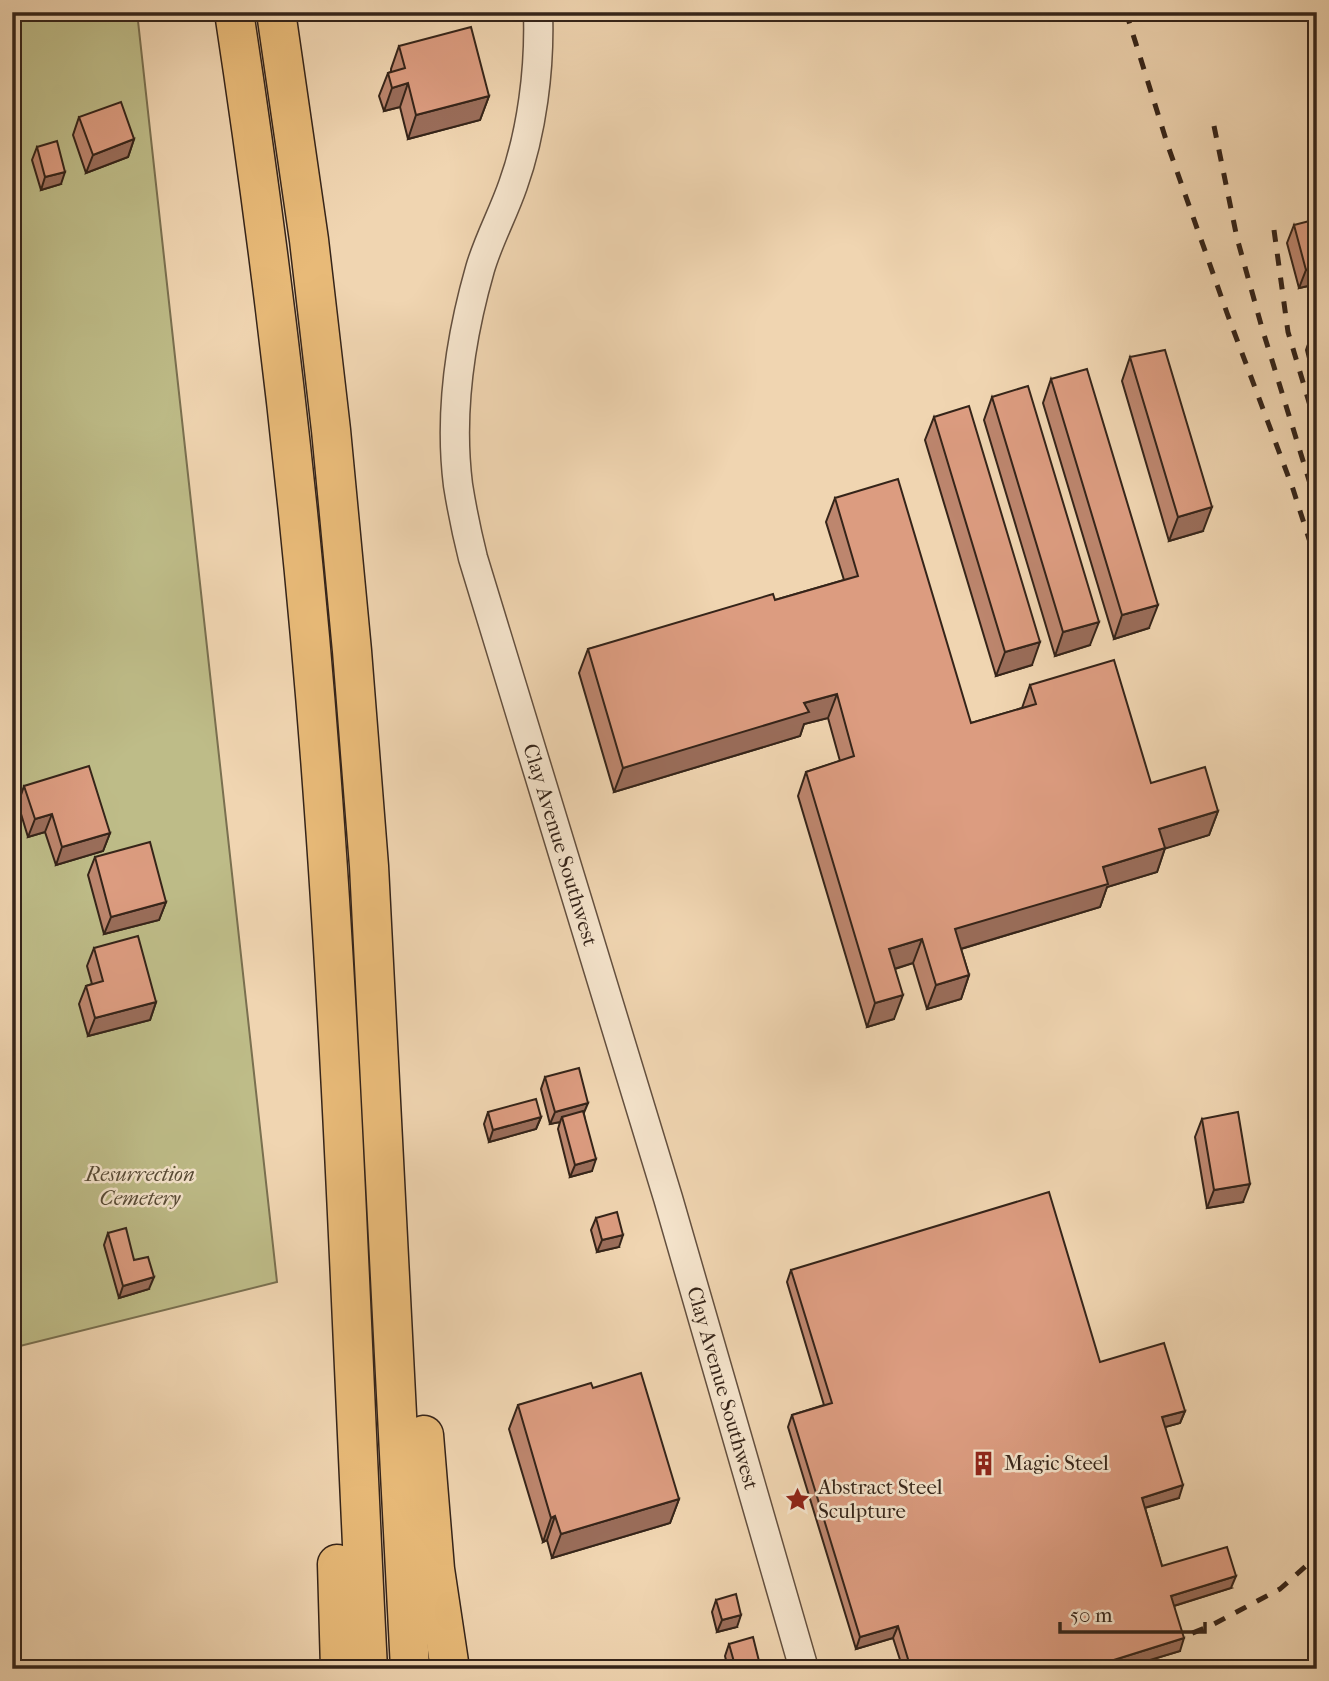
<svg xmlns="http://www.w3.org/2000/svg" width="1329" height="1681" viewBox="0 0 1329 1681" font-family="'IM FELL French Canon',serif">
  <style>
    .green { fill: #bebc88; stroke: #7a7050; stroke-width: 2 }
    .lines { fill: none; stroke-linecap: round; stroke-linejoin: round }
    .tertiary-casing { stroke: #64503f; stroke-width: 31 }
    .motorway-casing { stroke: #352419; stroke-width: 41 }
    .tertiary { stroke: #f5e4cc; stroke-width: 28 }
    .motorway { stroke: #e8ba78; stroke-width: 38 }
    .rail { stroke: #352419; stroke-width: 5; stroke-dasharray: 12 12; stroke-linecap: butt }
    .wall { fill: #bd866e; stroke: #352419; stroke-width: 2 }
    .shaded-wall { fill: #9a6d5a; stroke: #352419; stroke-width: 2 }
    .building { fill: #dc9c80; stroke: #352419; stroke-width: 2 }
    .labels { text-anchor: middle; stroke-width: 5; stroke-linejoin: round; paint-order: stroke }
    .street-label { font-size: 21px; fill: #352419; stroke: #f5e4cc }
    .park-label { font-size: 21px; font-style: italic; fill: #574a35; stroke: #f5e4cc }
    .poi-label { font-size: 21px; fill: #352419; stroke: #f5e4cc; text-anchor: start }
  </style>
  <rect width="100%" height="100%" fill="#f0d5b1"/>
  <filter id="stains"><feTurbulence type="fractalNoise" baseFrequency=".00286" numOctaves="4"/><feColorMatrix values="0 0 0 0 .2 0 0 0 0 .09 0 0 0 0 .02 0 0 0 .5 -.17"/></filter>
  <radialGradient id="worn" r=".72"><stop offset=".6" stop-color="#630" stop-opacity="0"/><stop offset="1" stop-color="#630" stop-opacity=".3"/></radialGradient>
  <!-- green -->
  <path class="green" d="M 12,12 L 137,12 L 277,1282 L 12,1348 Z"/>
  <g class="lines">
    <defs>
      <g id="tertiary">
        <path id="s1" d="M 538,12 C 540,68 532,132 513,185 C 503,214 488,241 480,269 C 460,339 449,413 458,485 C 462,510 467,534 473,558 L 668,1198 L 804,1669"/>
      </g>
      <g id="motorway">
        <path d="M 234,12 C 273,268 303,526 322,784 C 344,1079 353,1374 368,1669"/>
        <path d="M 276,12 L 309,240 L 331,430 L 352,651 L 369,866 L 410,1669"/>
        <path d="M 424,1435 L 435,1569 L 450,1669"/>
        <path d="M 337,1564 L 340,1669"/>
      </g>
    </defs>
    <!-- tertiary casing -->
    <use href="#tertiary" class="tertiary-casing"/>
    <!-- motorway casing -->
    <use href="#motorway" class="motorway-casing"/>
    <!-- tertiary -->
    <use href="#tertiary" class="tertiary"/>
    <!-- motorway -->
    <use href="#motorway" class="motorway"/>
    <!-- rail -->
    <g class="rail">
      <path d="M 1126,12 L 1168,146 L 1227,313 L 1293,489 L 1317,564"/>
      <path d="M 1214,126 L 1237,238 L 1262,328 L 1317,506"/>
      <path d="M 1274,230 L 1288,332 L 1317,429"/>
      <path d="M 1170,1642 L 1210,1626 L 1280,1589 L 1317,1556"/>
    </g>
  </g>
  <!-- wall -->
  <g class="wall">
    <path d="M 399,46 L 489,96 L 480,120 L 408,139 L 400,107 L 384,111 L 379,96 L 388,73 L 391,72 L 391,69 Z"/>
    <path d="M 79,117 L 134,139 L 128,157 L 86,173 L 73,135 Z"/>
    <path d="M 37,147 L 61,184 L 41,190 L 32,160 Z"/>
    <path d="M 1294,225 L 1317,284 L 1299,288 L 1287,243 Z"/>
    <path d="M 1317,326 L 1317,396 L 1306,350 L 1314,327 Z"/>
    <path d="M 1130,357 L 1203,531 L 1169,541 L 1122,381 Z"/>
    <path d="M 1051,379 L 1149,628 L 1114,639 L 1043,403 Z"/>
    <path d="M 992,397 L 1090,645 L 1055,656 L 984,420 Z"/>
    <path d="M 934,417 L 1032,665 L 996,676 L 925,440 Z"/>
    <path d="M 835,498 L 971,723 L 1022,708 L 1030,685 L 1151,783 L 1218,811 L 1209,835 L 1165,848 L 1157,872 L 1107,887 L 1100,907 L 961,949 L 969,975 L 961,999 L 927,1009 L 913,963 L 895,969 L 894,1019 L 867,1027 L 798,796 L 806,772 L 840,761 L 828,718 L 804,724 L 800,736 L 614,792 L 579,673 L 588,649 L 775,600 L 844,580 L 826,522 Z"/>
    <path d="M 24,786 L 110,833 L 103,851 L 56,865 L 45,832 L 28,837 L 18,804 Z"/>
    <path d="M 95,857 L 166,902 L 159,920 L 104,934 L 88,875 Z"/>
    <path d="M 94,948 L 156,1002 L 150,1020 L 88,1036 L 79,1004 L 86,986 L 92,984 L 87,966 Z"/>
    <path d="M 545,1077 L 584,1114 L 592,1171 L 570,1177 L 558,1129 L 560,1122 L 550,1124 L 541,1089 Z"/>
    <path d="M 488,1112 L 541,1117 L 536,1129 L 489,1142 L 484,1124 Z"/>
    <path d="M 1202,1119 L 1243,1202 L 1207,1208 L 1195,1137 Z"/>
    <path d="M 596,1218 L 619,1247 L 597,1252 L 591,1230 Z"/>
    <path d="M 108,1233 L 134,1260 L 149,1289 L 119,1298 L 104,1245 Z"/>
    <path d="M 791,1270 L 1100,1362 L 1185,1411 L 1180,1423 L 1165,1427 L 1179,1498 L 1145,1508 L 1162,1566 L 1231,1588 L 1174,1606 L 1180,1651 L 1120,1669 L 903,1669 L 893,1638 L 856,1649 L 788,1427 L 792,1415 L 824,1405 L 787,1282 Z"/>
    <path d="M 593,1388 L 679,1499 L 670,1523 L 552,1558 L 547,1540 L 543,1542 L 509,1429 L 518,1405 Z"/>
    <path d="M 716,1600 L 737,1627 L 717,1632 L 712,1612 Z"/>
    <path d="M 729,1644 L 759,1669 L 728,1669 L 725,1656 Z"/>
  </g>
  <!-- shaded-wall -->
  <g class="shaded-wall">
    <path d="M 410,12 L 435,12 L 408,19 Z"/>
    <path d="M 408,83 L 400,107 L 384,111 L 392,88 Z"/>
    <path d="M 489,96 L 480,120 L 408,139 L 416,115 Z"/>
    <path d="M 134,139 L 128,157 L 86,173 L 93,155 Z"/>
    <path d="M 65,172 L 61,184 L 41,190 L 45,177 Z"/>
    <path d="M 1317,268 L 1317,284 L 1299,288 L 1306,270 Z"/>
    <path d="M 1212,507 L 1203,531 L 1169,541 L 1178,517 Z"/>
    <path d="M 1158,605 L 1149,628 L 1114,639 L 1122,615 Z"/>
    <path d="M 1099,622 L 1090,645 L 1055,656 L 1063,632 Z"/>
    <path d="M 1040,642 L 1032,665 L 996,676 L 1005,652 Z"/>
    <path d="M 837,694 L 828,718 L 804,724 L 800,736 L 614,792 L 623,768 L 804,703 Z"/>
    <path d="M 1218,811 L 1209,835 L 1151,853 L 1159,829 Z"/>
    <path d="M 52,814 L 45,832 L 28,837 L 35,819 Z"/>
    <path d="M 110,833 L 103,851 L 56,865 L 62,847 Z"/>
    <path d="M 1165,848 L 1157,872 L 1107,887 L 1100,907 L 947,953 L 955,929 L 1103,867 Z"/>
    <path d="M 166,902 L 159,920 L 104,934 L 111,917 Z"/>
    <path d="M 922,939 L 913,963 L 881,973 L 889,949 Z"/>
    <path d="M 969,975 L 961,999 L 927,1009 L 936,985 Z"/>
    <path d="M 903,995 L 894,1019 L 867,1027 L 875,1003 Z"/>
    <path d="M 156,1002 L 150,1020 L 88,1036 L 95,1018 Z"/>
    <path d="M 588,1103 L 583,1115 L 562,1117 L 560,1122 L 550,1124 L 555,1112 Z"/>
    <path d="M 541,1117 L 536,1129 L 489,1142 L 493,1130 Z"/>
    <path d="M 596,1159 L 592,1171 L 570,1177 L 575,1165 Z"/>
    <path d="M 1250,1184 L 1243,1202 L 1207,1208 L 1214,1190 Z"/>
    <path d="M 623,1235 L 619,1247 L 597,1252 L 602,1240 Z"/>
    <path d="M 154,1277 L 149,1289 L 119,1298 L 123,1286 Z"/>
    <path d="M 1185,1411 L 1180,1423 L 1158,1429 L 1162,1417 Z"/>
    <path d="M 1183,1485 L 1179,1498 L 1137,1510 L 1142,1498 Z"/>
    <path d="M 679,1499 L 670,1523 L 552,1558 L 561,1534 Z"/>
    <path d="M 555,1516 L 547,1540 L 543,1542 L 551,1518 Z"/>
    <path d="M 1236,1576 L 1231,1588 L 1167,1608 L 1171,1596 Z"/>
    <path d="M 741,1615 L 737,1627 L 717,1632 L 722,1620 Z"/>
    <path d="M 898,1626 L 893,1638 L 856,1649 L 860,1637 Z"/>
    <path d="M 1184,1638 L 1180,1651 L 1120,1669 L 1085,1669 Z"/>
  </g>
  <!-- building -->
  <g class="building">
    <path d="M 471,27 L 489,96 L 416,115 L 408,83 L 392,88 L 388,73 L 405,68 L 399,46 Z"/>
    <path d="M 121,102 L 134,139 L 93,155 L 79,117 Z"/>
    <path d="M 57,141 L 65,172 L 45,177 L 37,147 Z"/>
    <path d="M 1317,219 L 1317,268 L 1306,270 L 1294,225 Z"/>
    <path d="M 1165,350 L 1212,507 L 1178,517 L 1130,357 Z"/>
    <path d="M 1087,369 L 1158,605 L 1122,615 L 1051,379 Z"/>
    <path d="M 1028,386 L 1099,622 L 1063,632 L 992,397 Z"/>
    <path d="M 969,406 L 1040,642 L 1005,652 L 934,417 Z"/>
    <path d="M 898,479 L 971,723 L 1036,704 L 1030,685 L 1114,660 L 1151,783 L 1205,767 L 1218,811 L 1159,829 L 1165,848 L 1103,867 L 1108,884 L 955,929 L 969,975 L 936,985 L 922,939 L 889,949 L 903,995 L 875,1003 L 806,772 L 854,756 L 837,694 L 804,703 L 809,712 L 623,768 L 588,649 L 773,594 L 775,600 L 858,576 L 835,498 Z"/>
    <path d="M 89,766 L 110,833 L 62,847 L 52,814 L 35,819 L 24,786 Z"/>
    <path d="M 150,842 L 166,902 L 111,917 L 95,857 Z"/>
    <path d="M 138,936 L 156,1002 L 95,1018 L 86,986 L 103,981 L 94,948 Z"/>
    <path d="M 579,1068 L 588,1103 L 555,1112 L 545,1077 Z"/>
    <path d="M 536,1099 L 541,1117 L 493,1130 L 488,1112 Z"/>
    <path d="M 583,1111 L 596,1159 L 575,1165 L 562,1117 Z"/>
    <path d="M 1238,1112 L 1250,1184 L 1214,1190 L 1202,1119 Z"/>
    <path d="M 1049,1192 L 1100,1362 L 1164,1343 L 1185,1411 L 1162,1417 L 1183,1485 L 1142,1498 L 1162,1566 L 1227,1547 L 1236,1576 L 1171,1596 L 1184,1638 L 1085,1669 L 911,1669 L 898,1626 L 860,1637 L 792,1415 L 832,1403 L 791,1270 Z"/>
    <path d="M 617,1212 L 623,1235 L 602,1240 L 596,1218 Z"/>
    <path d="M 126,1228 L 134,1260 L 148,1257 L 154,1277 L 123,1286 L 108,1233 Z"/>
    <path d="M 641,1373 L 679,1499 L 561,1534 L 555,1516 L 551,1518 L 518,1405 L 591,1383 L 593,1388 Z"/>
    <path d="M 736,1594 L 741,1615 L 722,1620 L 716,1600 Z"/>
    <path d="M 753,1637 L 760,1665 L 746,1669 L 736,1669 L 729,1644 Z"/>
  </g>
  <!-- icons -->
  <defs>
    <symbol id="building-bare" viewBox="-9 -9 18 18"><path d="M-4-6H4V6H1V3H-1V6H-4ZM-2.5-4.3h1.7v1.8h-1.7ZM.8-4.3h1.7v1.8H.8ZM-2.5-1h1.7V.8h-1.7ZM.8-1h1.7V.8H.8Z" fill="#8f2418" stroke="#f5e4cc" stroke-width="2.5" paint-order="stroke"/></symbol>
    <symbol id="sight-bare" viewBox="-9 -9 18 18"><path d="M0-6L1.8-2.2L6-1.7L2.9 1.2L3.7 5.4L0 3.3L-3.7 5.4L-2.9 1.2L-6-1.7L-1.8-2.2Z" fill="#8f2418" stroke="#f5e4cc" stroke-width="2.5" paint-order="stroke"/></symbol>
  </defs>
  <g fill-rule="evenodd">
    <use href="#building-bare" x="966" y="1446" width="35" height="35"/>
    <use href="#sight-bare" x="780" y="1482" width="35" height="35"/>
  </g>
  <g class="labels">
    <!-- street labels -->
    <g class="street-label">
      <text dy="7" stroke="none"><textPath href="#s1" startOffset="859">Clay Avenue Southwest</textPath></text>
      <text dy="7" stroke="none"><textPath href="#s1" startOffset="1426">Clay Avenue Southwest</textPath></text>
    </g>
    <!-- park labels -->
    <g class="park-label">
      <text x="140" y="1181">Resurrection<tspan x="140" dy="24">Cemetery</tspan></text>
    </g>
    <!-- poi labels -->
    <g class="poi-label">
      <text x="1004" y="1470">Magic Steel</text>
      <text x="818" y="1494">Abstract Steel<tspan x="818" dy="24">Sculpture</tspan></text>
    </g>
  </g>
  <!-- margin -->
  <rect width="1329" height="1681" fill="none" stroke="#f0d5b1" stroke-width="42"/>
  <rect x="14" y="14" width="1301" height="1653" fill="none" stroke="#352419" stroke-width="3.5"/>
  <rect x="21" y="21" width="1287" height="1639" fill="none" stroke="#352419" stroke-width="2"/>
  <!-- scale -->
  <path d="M1060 1622v10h145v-10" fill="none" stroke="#352419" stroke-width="3.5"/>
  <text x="1070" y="1622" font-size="21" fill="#352419" stroke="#f5e4cc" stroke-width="5" paint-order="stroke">50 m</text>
  <rect width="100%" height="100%" filter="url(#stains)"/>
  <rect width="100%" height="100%" fill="url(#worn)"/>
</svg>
